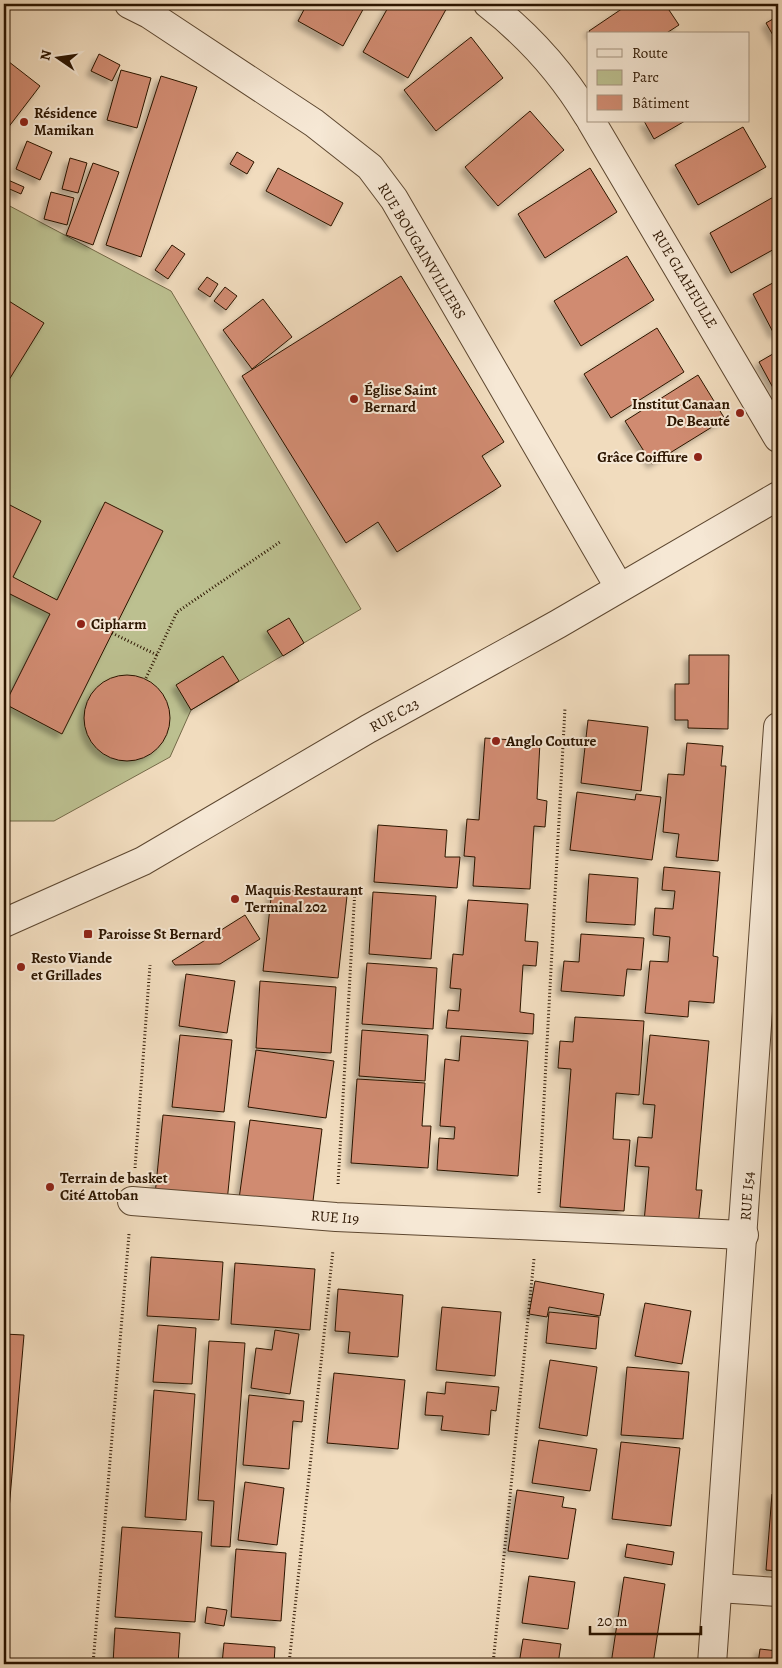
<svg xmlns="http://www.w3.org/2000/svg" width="782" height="1668" viewBox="0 0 782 1668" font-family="Alegreya,serif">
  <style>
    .green { fill: #bcc090; stroke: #746a48 }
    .building { fill: #d08b71; stroke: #2c1500; filter: url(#shadow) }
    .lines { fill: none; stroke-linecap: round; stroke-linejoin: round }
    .minor-casing { stroke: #5d4730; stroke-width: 30 }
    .tertiary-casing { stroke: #5d4730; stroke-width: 30 }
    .path { stroke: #2c1500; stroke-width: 3; stroke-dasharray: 1 2.5; stroke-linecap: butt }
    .minor { stroke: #f6e8d5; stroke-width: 28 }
    .tertiary { stroke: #f6e8d5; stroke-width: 28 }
    .poi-dot { fill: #8f2418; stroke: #f6e8d5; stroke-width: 2 }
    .labels { text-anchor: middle; stroke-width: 4; stroke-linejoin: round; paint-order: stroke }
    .poi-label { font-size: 15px; font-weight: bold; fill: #2c1500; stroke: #f6e8d5; text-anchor: start }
    .street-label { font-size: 15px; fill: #2c1500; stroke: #f6e8d5 }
  </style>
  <defs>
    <filter id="shadow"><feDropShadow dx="-4.5" dy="4.5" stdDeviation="2.5" flood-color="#0004"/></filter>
  </defs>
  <rect width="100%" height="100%" fill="#f1dcbe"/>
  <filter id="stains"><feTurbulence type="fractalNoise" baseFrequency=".004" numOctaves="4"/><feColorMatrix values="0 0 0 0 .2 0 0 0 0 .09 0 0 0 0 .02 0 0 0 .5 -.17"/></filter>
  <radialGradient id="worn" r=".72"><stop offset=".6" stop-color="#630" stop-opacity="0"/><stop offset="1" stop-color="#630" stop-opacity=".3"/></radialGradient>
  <!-- green -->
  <path class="green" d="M 4,203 L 171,291 L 361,609 L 191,710 L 170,757 L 54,821 L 4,821 Z"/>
  <!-- building -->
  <g class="building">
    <path d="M 307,4 L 366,4 L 343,46 L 298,21 Z"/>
    <path d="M 390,4 L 449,4 L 408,78 L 363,52 Z"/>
    <path d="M 629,4 L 665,4 L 679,25 L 665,34 L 591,34 L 589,31 Z"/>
    <path d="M 778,16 L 778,44 L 766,23 Z"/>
    <path d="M 471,37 L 503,78 L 436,131 L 404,90 Z"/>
    <path d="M 99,54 L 120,65 L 112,81 L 91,71 Z"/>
    <path d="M 4,58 L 40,86 L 4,133 Z"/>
    <path d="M 121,70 L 151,78 L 137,128 L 107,120 Z"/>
    <path d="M 161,76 L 197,87 L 141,257 L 106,245 Z"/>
    <path d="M 530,111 L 564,150 L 498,206 L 465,167 Z"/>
    <path d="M 644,121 L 685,121 L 654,139 Z"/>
    <path d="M 743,127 L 766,167 L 698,205 L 675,165 Z"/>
    <path d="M 27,141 L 52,152 L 40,180 L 16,169 Z"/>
    <path d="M 237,152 L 254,162 L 247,174 L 230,164 Z"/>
    <path d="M 70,158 L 87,163 L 78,193 L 62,189 Z"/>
    <path d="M 93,163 L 119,172 L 93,245 L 66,235 Z"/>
    <path d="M 278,168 L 343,203 L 331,226 L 266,191 Z"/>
    <path d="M 590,168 L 617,212 L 545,258 L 518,214 Z"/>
    <path d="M 8,180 L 24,187 L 21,194 L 5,187 Z"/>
    <path d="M 51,192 L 74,198 L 67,225 L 44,219 Z"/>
    <path d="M 777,195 L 778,247 L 731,273 L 710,233 Z"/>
    <path d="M 172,245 L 185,254 L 168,279 L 155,270 Z"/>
    <path d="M 627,256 L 654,300 L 581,346 L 554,301 Z"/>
    <path d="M 401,276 L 504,442 L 482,456 L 501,486 L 397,552 L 378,522 L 346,543 L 242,376 Z"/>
    <path d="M 207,277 L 218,284 L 210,297 L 198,289 Z"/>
    <path d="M 778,280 L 778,332 L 774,334 L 753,294 Z"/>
    <path d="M 225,287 L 237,296 L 226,310 L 214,301 Z"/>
    <path d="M 4,298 L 44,323 L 4,388 Z"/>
    <path d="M 263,299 L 292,337 L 252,369 L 223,330 Z"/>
    <path d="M 657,328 L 684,372 L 611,418 L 584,374 Z"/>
    <path d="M 778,351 L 778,397 L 759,362 Z"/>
    <path d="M 698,375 L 725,419 L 652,464 L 625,421 Z"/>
    <path d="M 4,502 L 41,521 L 13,577 L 57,600 L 105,502 L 163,531 L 62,734 L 5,704 L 50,614 L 6,592 L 4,595 Z"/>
    <path d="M 289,618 L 304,643 L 283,656 L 267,631 Z"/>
    <path d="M 689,655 L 729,655 L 728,729 L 688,728 L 688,720 L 675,720 L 675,684 L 689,684 Z"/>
    <path d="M 223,656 L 239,681 L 191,710 L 176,685 Z"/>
    <circle cx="127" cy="718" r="43"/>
    <path d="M 588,720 L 648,727 L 641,791 L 581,783 Z"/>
    <path d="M 485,738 L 540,742 L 537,799 L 547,801 L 545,827 L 534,826 L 530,889 L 473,886 L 475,857 L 464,856 L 467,819 L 479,820 Z"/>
    <path d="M 687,743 L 723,746 L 721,766 L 726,766 L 718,861 L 676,857 L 679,834 L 663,832 L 668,774 L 684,775 Z"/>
    <path d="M 577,792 L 635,800 L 636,794 L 661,797 L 652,860 L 570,850 Z"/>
    <path d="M 378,825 L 447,830 L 445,857 L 460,857 L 457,888 L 374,882 Z"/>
    <path d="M 664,867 L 720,872 L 713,956 L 718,957 L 714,1003 L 689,1001 L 688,1017 L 645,1013 L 650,961 L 668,962 L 670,937 L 653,935 L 655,908 L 673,909 L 675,891 L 662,890 Z"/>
    <path d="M 589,874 L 638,878 L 635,925 L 586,922 Z"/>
    <path d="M 272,889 L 347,896 L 338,978 L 263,971 Z"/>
    <path d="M 373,892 L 436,896 L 431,959 L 369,954 Z"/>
    <path d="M 468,900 L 528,904 L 525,941 L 538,942 L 536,966 L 523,965 L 520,1012 L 534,1014 L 533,1034 L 446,1028 L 448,1010 L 459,1011 L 461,989 L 450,988 L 453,954 L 463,955 Z"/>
    <path d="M 245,915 L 260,939 L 220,964 L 175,965 L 172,961 Z"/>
    <path d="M 581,934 L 644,938 L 641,970 L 627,969 L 624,996 L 561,991 L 564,961 L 579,962 Z"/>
    <path d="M 367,963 L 437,968 L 433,1029 L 362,1024 Z"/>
    <path d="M 186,974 L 235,981 L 227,1033 L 179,1026 Z"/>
    <path d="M 260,981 L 336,987 L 331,1053 L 256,1048 Z"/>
    <path d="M 575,1017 L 644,1021 L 639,1095 L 616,1093 L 613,1139 L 630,1140 L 624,1211 L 560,1207 L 571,1069 L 558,1068 L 560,1041 L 573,1042 Z"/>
    <path d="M 362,1030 L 428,1035 L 425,1081 L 359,1076 Z"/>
    <path d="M 180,1035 L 232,1040 L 224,1112 L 172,1107 Z"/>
    <path d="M 650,1035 L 709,1041 L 696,1190 L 702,1190 L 698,1226 L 644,1222 L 649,1167 L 635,1166 L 638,1137 L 652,1138 L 655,1105 L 643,1104 Z"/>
    <path d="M 461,1036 L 528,1041 L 518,1176 L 437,1170 L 439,1138 L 454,1139 L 455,1127 L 440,1126 L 445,1059 L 459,1061 Z"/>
    <path d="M 256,1050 L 334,1061 L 326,1118 L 248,1107 Z"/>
    <path d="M 357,1079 L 425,1083 L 422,1126 L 431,1126 L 428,1168 L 351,1163 Z"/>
    <path d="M 163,1115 L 235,1122 L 227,1202 L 155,1195 Z"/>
    <path d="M 250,1120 L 322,1129 L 312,1209 L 239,1199 Z"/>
    <path d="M 151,1257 L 223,1262 L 219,1320 L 147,1316 Z"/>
    <path d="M 235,1263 L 315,1269 L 310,1330 L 231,1324 Z"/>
    <path d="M 535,1281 L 604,1294 L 600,1316 L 549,1307 L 547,1317 L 529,1314 Z"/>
    <path d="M 338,1289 L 403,1295 L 398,1357 L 348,1353 L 350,1332 L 335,1331 Z"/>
    <path d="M 645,1303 L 691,1311 L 682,1364 L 635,1356 Z"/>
    <path d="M 442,1307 L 501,1312 L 495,1376 L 436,1370 Z"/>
    <path d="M 549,1312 L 599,1317 L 596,1349 L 546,1343 Z"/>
    <path d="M 158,1325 L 196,1328 L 192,1384 L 153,1382 Z"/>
    <path d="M 275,1330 L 299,1334 L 290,1394 L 251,1388 L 256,1348 L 272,1350 Z"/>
    <path d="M 4,1334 L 24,1335 L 4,1568 Z"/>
    <path d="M 209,1341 L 245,1343 L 230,1547 L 211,1546 L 214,1501 L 198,1500 Z"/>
    <path d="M 550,1360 L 597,1367 L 587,1436 L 539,1428 Z"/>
    <path d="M 627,1367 L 689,1372 L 683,1439 L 621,1435 Z"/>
    <path d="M 334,1373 L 405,1380 L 398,1449 L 327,1443 Z"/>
    <path d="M 446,1382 L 499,1387 L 496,1411 L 491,1410 L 489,1435 L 441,1430 L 443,1416 L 425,1415 L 427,1392 L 445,1394 Z"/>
    <path d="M 154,1390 L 195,1394 L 186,1520 L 145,1517 Z"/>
    <path d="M 249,1395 L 304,1401 L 302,1422 L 293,1421 L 289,1469 L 243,1465 Z"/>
    <path d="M 539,1440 L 597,1449 L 590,1491 L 532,1483 Z"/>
    <path d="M 621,1442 L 680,1448 L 671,1526 L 612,1519 Z"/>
    <path d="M 245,1482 L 284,1488 L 277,1545 L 238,1540 Z"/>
    <path d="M 517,1490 L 564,1497 L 562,1507 L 576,1509 L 568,1559 L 508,1551 Z"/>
    <path d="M 772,1494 L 778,1494 L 778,1571 L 766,1570 Z"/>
    <path d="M 122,1527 L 202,1532 L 195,1622 L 115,1617 Z"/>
    <path d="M 627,1544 L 674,1552 L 672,1565 L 625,1557 Z"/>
    <path d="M 236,1549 L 286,1553 L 281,1621 L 231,1617 Z"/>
    <path d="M 529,1576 L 575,1582 L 568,1629 L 522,1623 Z"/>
    <path d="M 624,1577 L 665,1584 L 653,1664 L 611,1664 Z"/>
    <path d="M 207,1607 L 227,1610 L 224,1626 L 205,1623 Z"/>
    <path d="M 115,1628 L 180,1633 L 178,1664 L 113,1664 Z"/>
    <path d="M 523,1639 L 561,1644 L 558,1664 L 519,1664 Z"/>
    <path d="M 224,1643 L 275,1647 L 274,1664 L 222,1664 Z"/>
    <path d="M 760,1649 L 778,1651 L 778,1664 L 758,1664 Z"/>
    <path d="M 184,1659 L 213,1664 L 183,1664 Z"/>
  </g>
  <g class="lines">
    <defs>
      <g id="minor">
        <path d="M 129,4 L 149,14 L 314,123 L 370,167 L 394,199 L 619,587"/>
        <path d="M 488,4 C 528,35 562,73 588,116"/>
        <path d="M 591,121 L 778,438"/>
        <path d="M 132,1201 L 336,1217 L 744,1235"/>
        <path d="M 718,1588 L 778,1592"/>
        <path d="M 712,1664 L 778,727"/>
      </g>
      <path id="tertiary" d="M 4,923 L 143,861 L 368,729 L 558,624 L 778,496"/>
    </defs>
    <!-- minor casing -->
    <use href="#minor" class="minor-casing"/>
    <!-- tertiary casing -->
    <use href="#tertiary" class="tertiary-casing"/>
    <!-- path -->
    <g class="path">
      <path d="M 112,633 L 157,655"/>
      <path d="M 146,678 L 177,612 L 280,542"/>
      <path d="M 135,1168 L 150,965"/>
      <path d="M 338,1184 L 355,889"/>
      <path d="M 539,1193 L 565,708"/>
      <path d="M 93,1664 L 129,1234"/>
      <path d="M 289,1664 L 333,1250"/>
      <path d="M 493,1664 L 534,1259"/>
    </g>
    <!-- minor -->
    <use href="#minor" class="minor"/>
    <!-- tertiary -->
    <use href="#tertiary" class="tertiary"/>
  </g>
  <!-- markers -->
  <g class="poi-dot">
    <circle cx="24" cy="122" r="5"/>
    <circle cx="354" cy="399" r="5"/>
    <circle cx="740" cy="413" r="5"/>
    <circle cx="698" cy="457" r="5"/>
    <circle cx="81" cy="624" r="5"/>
    <circle cx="496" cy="741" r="5"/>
    <circle cx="235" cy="899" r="5"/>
    <rect x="83" y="929" width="10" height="10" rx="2.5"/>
    <circle cx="21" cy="967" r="5"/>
    <circle cx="50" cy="1187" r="5"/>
  </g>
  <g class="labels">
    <!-- poi labels -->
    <g class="poi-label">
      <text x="34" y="118">Résidence<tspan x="34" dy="17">Mamikan</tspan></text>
      <text x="364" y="395">Église Saint<tspan x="364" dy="17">Bernard</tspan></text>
      <text x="730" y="409" text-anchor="end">Institut Canaan<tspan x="730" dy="17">De Beauté</tspan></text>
      <text x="688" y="462" text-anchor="end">Grâce Coiffure</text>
      <text x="91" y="629">Cipharm</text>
      <text x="506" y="746">Anglo Couture</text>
      <text x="245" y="895">Maquis Restaurant<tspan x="245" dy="17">Terminal 202</tspan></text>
      <text x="98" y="939">Paroisse St Bernard</text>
      <text x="31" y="963">Resto Viande<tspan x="31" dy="17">et Grillades</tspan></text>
      <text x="60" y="1183">Terrain de basket<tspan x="60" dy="17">Cité Attoban</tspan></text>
    </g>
    <!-- street labels -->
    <g class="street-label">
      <text transform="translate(422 251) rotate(59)" y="5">RUE BOUGAINVILLIERS</text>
      <text transform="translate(685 279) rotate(59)" y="5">RUE GLAHEULLE</text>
      <text transform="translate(394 715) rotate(-29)" y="5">RUE C23</text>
      <text transform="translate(747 1196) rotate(-86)" y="5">RUE I54</text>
      <text transform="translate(335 1217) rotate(4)" y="5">RUE I19</text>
    </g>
  </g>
  <!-- margin -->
  <rect width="782" height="1668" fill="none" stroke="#f1dcbe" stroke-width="20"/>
  <rect x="5" y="5" width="772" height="1658" fill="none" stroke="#2c1500" stroke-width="2.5"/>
  <rect x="10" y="10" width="762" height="1648" fill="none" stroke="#2c1500"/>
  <!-- legend -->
  <rect x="587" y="32" width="162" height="90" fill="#f6e8d5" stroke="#a59480"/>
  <rect x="597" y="49" width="25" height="8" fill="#f6e8d5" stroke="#a59480"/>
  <text x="632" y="58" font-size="15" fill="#2c1500">Route</text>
  <rect x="597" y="70" width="25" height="15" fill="#bcc090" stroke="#a59480"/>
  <text x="632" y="82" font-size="15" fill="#2c1500">Parc</text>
  <rect x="597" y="95" width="25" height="15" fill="#d08b71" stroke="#a59480"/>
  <text x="632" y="108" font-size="15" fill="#2c1500">Bâtiment</text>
  <!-- north arrow -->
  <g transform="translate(58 58) rotate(283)" stroke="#f6e8d5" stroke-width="4" paint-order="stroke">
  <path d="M0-4L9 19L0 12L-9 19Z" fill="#2c1500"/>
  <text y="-8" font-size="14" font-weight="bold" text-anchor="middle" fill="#2c1500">N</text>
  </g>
  <!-- scale -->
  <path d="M590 1626v8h111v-8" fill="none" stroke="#2c1500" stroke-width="2.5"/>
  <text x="597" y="1626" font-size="15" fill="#2c1500" stroke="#f6e8d5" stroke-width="4" paint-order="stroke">20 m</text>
  <rect width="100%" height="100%" filter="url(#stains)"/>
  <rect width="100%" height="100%" fill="url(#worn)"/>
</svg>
